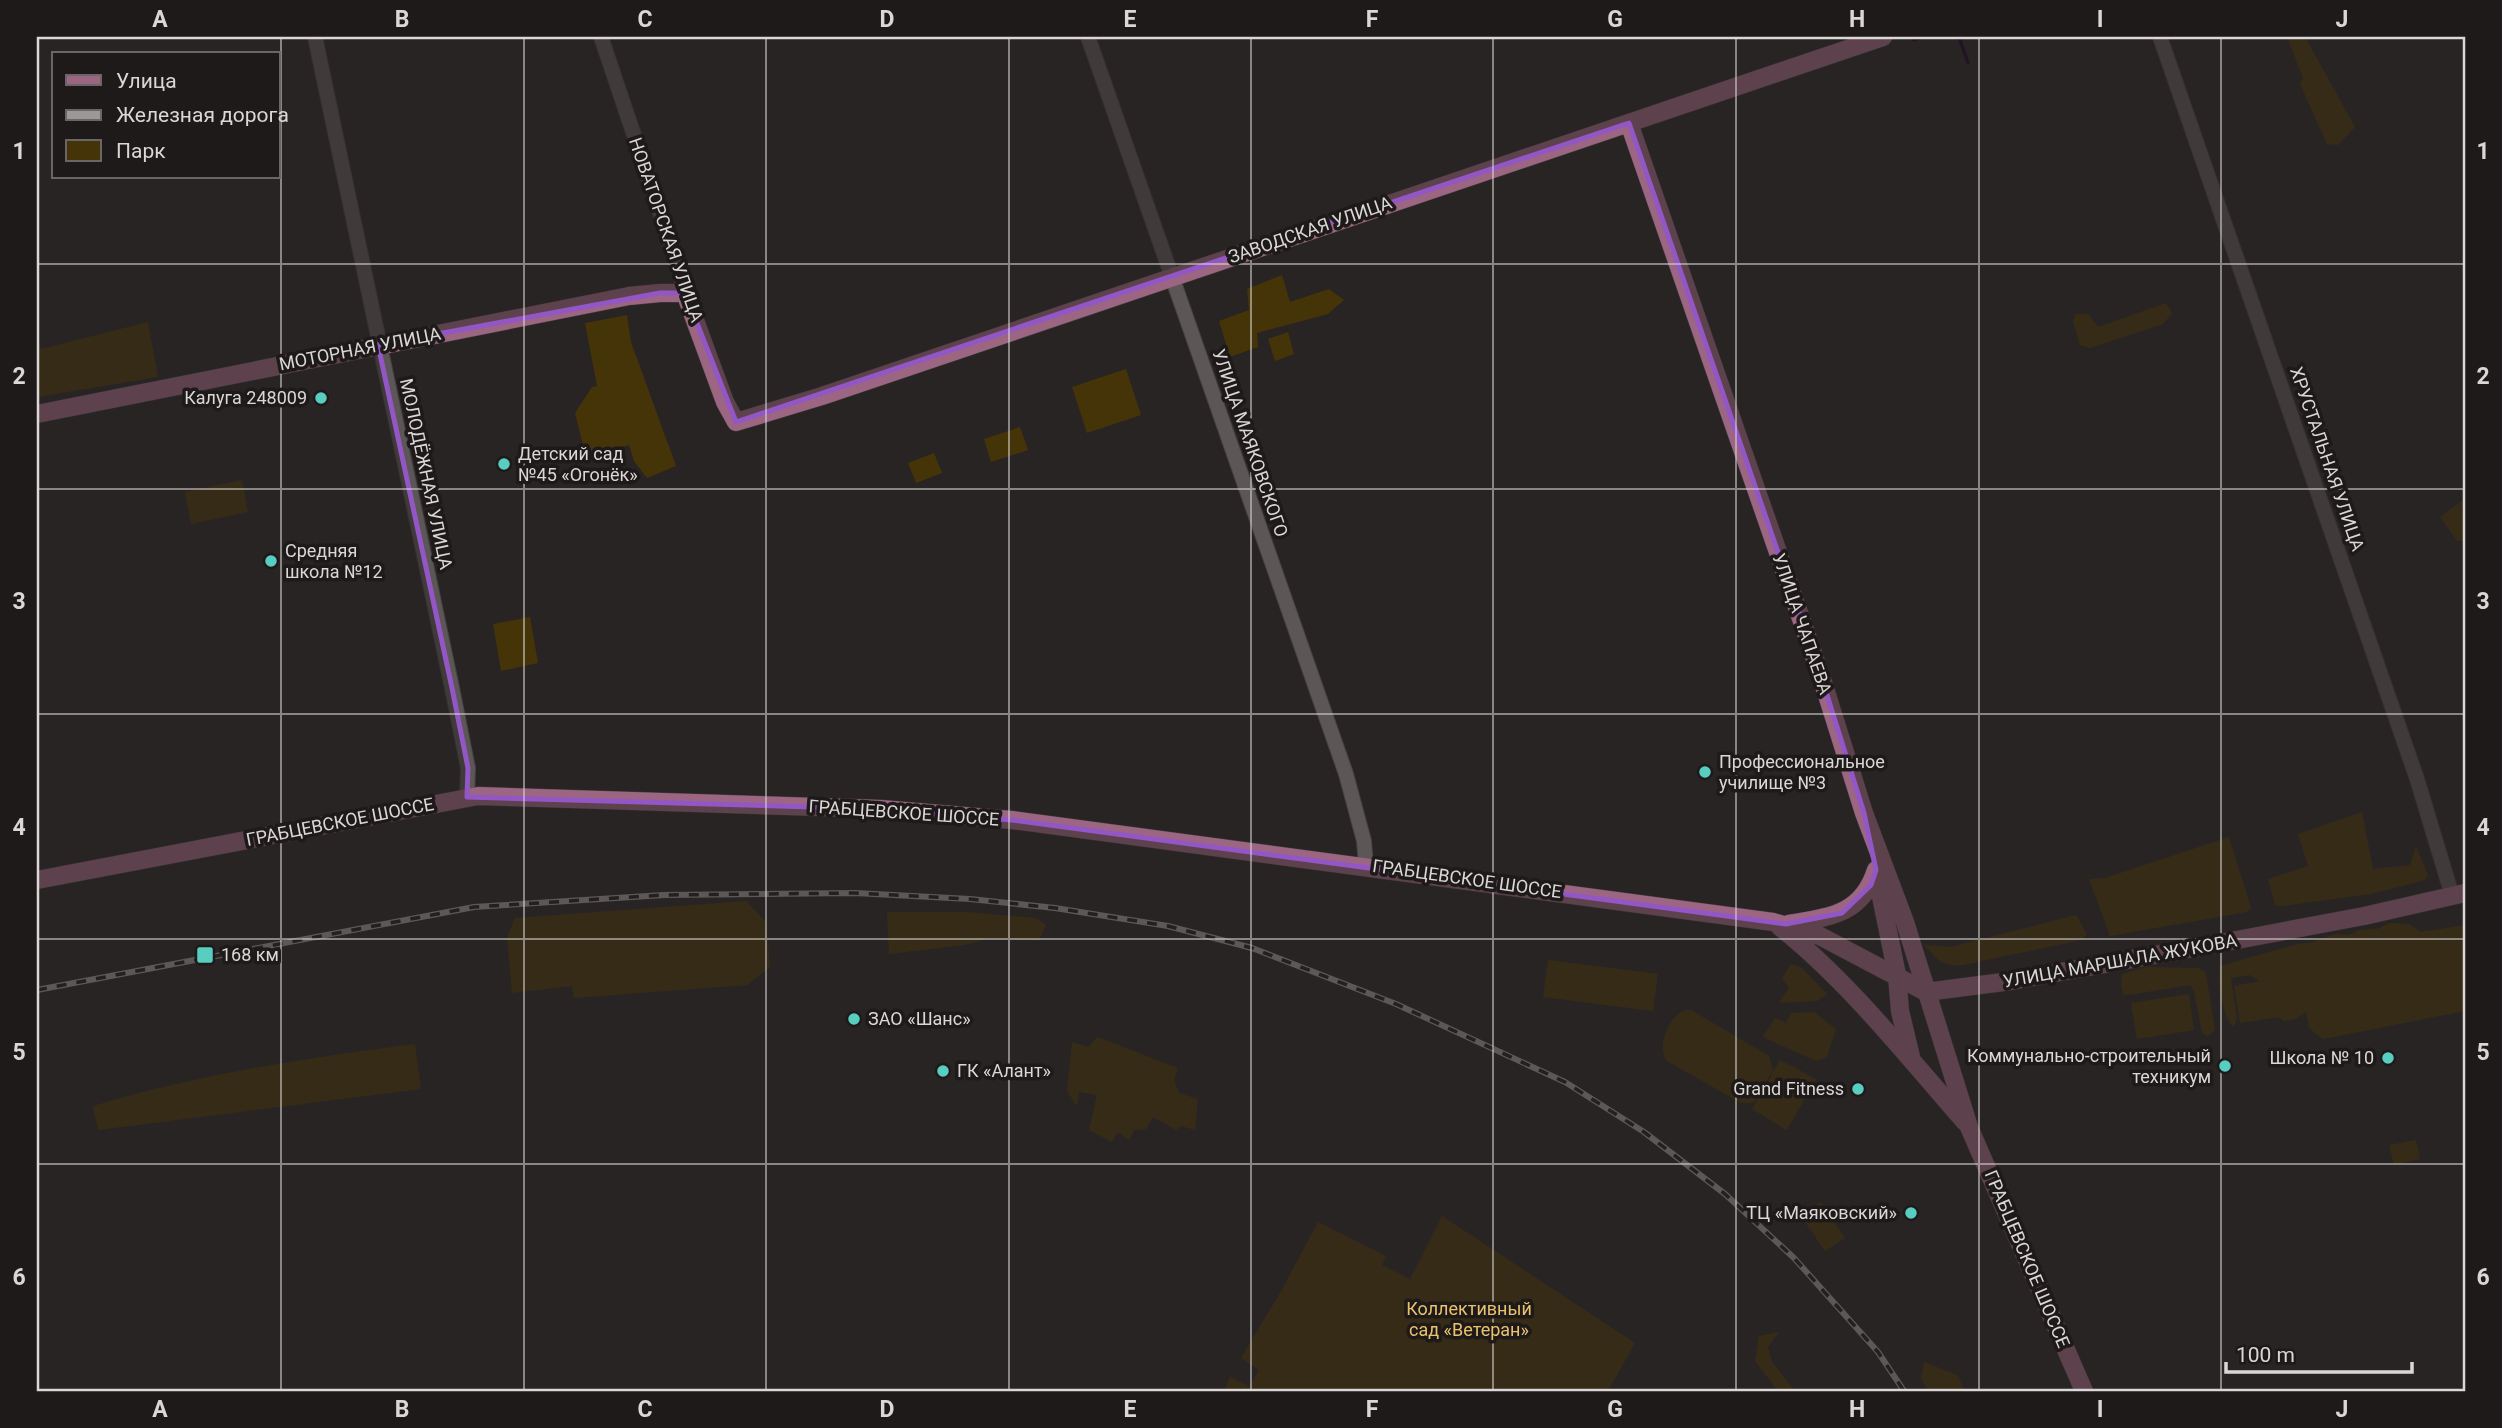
<svg xmlns="http://www.w3.org/2000/svg" width="2502" height="1428" viewBox="0 0 2502 1428" font-family="Roboto,sans-serif">
  <style>
    .green { fill: #453408 }
    .lines { fill: none; stroke-linecap: round; stroke-linejoin: round }
    .stream { stroke: #190025; stroke-width: 3.5 }
    .minor-casing { stroke: #464242; stroke-width: 16 }
    .major-casing { stroke: #464242; stroke-width: 19 }
    .minor { stroke: #5c5656; stroke-width: 14 }
    .major { stroke: #9c6682; stroke-width: 18 }
    .rail-casing { stroke: #9c9898; stroke-width: 6 }
    .rail { stroke: #1f1a1a; stroke-width: 3.5; stroke-dasharray: 10; stroke-linecap: butt }
    .marked { fill: none; stroke: #9357c5; stroke-width: 5; stroke-linejoin: round }
    .grid { fill: none; stroke: #dbd7d7; stroke-width: 2; stroke-opacity: 0.55 }
    .poi-dot { fill: #58cec0; stroke: #1f1a1a; stroke-width: 2.5 }
    .labels { text-anchor: middle; stroke-width: 7; stroke-linejoin: round; paint-order: stroke }
    .street-label { font-size: 18px; fill: #dbd7d7; stroke: #1f1a1a }
    .poi-label { font-size: 18px; fill: #dbd7d7; stroke: #1f1a1a; text-anchor: start }
    .park-label { font-size: 18px; fill: #e8c26c; stroke: #1f1a1a }
    .neatline { fill: none; stroke: #dbd7d7; stroke-width: 2.5 }
    .grid-label { font-size: 23px; text-anchor: middle; font-weight: bold; fill: #dbd7d7 }
  </style>
  <rect width="100%" height="100%" fill="#292424"/>
  <!-- green -->
  <g class="green">
    <path d="M 2287,37 L 2305,37 L 2355,127 L 2338,145 L 2327,144 L 2300,84 L 2303,78 Z"/>
    <path d="M 1282,275 L 1290,302 L 1329,289 L 1344,300 L 1328,314 L 1257,333 L 1258,347 L 1230,357 L 1219,321 L 1249,310 L 1247,289 Z"/>
    <path d="M 2166,303 L 2172,313 L 2163,324 L 2090,348 L 2080,345 L 2073,321 L 2075,314 L 2088,314 L 2098,327 Z"/>
    <path d="M 627,315 L 631,342 L 676,466 L 647,478 L 634,461 L 629,445 L 586,457 L 575,413 L 592,387 L 597,386 L 585,323 Z"/>
    <path d="M 148,322 L 158,377 L 37,397 L 37,338 L 41,349 Z"/>
    <path d="M 1288,332 L 1294,354 L 1275,361 L 1268,339 Z"/>
    <path d="M 1126,369 L 1141,415 L 1087,433 L 1072,387 Z"/>
    <path d="M 1020,427 L 1028,450 L 991,462 L 984,439 Z"/>
    <path d="M 934,453 L 942,473 L 916,483 L 908,463 Z"/>
    <path d="M 242,480 L 248,512 L 191,524 L 185,492 Z"/>
    <path d="M 2465,499 L 2465,541 L 2457,541 L 2440,517 Z"/>
    <path d="M 530,617 L 538,663 L 501,671 L 493,624 Z"/>
    <path d="M 2362,812 L 2373,869 L 2410,865 L 2416,846 L 2428,875 L 2425,880 L 2371,894 L 2282,906 L 2275,905 L 2268,879 L 2308,866 L 2298,834 Z"/>
    <path d="M 2229,837 L 2251,908 L 2247,912 L 2110,936 L 2089,879 L 2105,878 Z"/>
    <path d="M 746,901 L 766,922 L 770,967 L 747,985 L 574,998 L 572,986 L 512,993 L 507,938 L 515,918 Z"/>
    <path d="M 887,912 L 968,912 L 1036,918 L 1046,925 L 1039,941 L 991,938 L 964,945 L 889,954 Z"/>
    <path d="M 2076,915 L 2087,934 L 2081,940 L 1963,965 C 1942,967 1938,960 1924,945 L 1950,947 Z"/>
    <path d="M 2390,923 L 2410,924 L 2420,932 L 2465,925 L 2465,1011 L 2323,1039 L 2309,1028 L 2306,1012 L 2295,1019 L 2284,1021 L 2279,1017 L 2240,1023 L 2234,986 L 2260,981 L 2250,975 L 2231,978 L 2237,1019 L 2233,1027 C 2222,1015 2217,982 2220,966 L 2297,944 L 2313,942 L 2336,934 L 2349,935 L 2359,930 L 2377,929 Z"/>
    <path d="M 1548,960 L 1658,974 L 1653,1011 L 1543,997 Z"/>
    <path d="M 1791,964 L 1802,968 L 1827,994 L 1817,1001 L 1779,1003 L 1789,987 L 1782,979 Z"/>
    <path d="M 2147,967 L 2199,968 L 2206,973 L 2215,1030 L 2208,1036 L 2202,1033 L 2194,991 L 2190,985 L 2129,995 L 2123,994 L 2121,982 L 2122,974 Z"/>
    <path d="M 2189,994 L 2194,1030 L 2137,1039 L 2131,1003 Z"/>
    <path d="M 1685,1010 L 1691,1010 L 1769,1056 L 1773,1070 L 1755,1101 L 1751,1103 L 1741,1103 L 1667,1061 C 1656,1046 1669,1016 1685,1010 Z"/>
    <path d="M 1814,1012 L 1836,1029 L 1827,1057 L 1816,1061 L 1763,1037 L 1775,1018 L 1786,1023 L 1791,1013 Z"/>
    <path d="M 1097,1037 L 1178,1068 L 1174,1080 L 1179,1093 L 1198,1099 L 1195,1130 L 1181,1126 L 1176,1130 L 1153,1117 L 1146,1129 L 1134,1130 L 1129,1140 L 1118,1132 L 1112,1142 L 1089,1130 L 1097,1095 L 1079,1092 L 1077,1106 L 1067,1091 L 1072,1042 L 1089,1047 Z"/>
    <path d="M 415,1044 L 421,1089 L 98,1130 L 93,1106 C 198,1074 307,1058 415,1044 Z"/>
    <path d="M 1780,1060 L 1816,1079 L 1787,1130 L 1752,1109 Z"/>
    <path d="M 2416,1140 L 2420,1159 L 2394,1165 L 2389,1145 Z"/>
    <path d="M 1821,1202 L 1845,1238 L 1825,1251 L 1801,1216 Z"/>
    <path d="M 1442,1216 L 1635,1343 L 1608,1391 L 1224,1391 L 1230,1376 L 1249,1387 L 1259,1370 L 1241,1358 L 1280,1293 L 1318,1222 L 1386,1256 L 1382,1265 L 1410,1279 Z"/>
    <path d="M 1779,1332 L 1768,1347 L 1772,1362 L 1795,1391 L 1778,1391 L 1755,1361 L 1759,1336 Z"/>
    <path d="M 1924,1362 L 1957,1375 L 1965,1391 L 1929,1391 L 1921,1379 Z"/>
  </g>
  <g class="lines">
    <!-- stream -->
    <g class="stream">
      <path d="M 1959,37 L 1968,63"/>
      <path d="M 1914,40 L 1921,37"/>
    </g>
    <defs>
      <g id="minor">
        <path d="M 315,37 L 452,688 L 468,768 L 467,797"/>
        <path d="M 601,37 L 678,266 L 685,293"/>
        <path d="M 1088,37 L 1346,774 L 1364,841 L 1366,865"/>
        <path d="M 2160,37 L 2417,779 L 2452,895"/>
      </g>
      <g id="major">
        <path d="M 1629,123 L 1822,679 L 1864,813 L 1905,922 L 1969,1127 L 2084,1391"/>
        <path d="M 37,414 L 629,296 L 660,293 L 685,293 L 725,402 L 736,422 L 822,396 L 1883,37"/>
        <path d="M 1876,872 L 1897,975 L 1900,1011 L 1911,1057"/>
        <path d="M 37,880 L 478,796 L 881,809 L 1012,820 L 1773,922 L 1820,936 L 1926,992 L 2011,981 L 2210,945 L 2364,916 L 2465,893"/>
        <path d="M 1788,924 C 1829,917 1862,915 1876,870"/>
        <path d="M 1780,927 C 1848,981 1907,1056 1965,1122"/>
      </g>
    </defs>
    <!-- minor casing -->
    <use href="#minor" class="minor-casing"/>
    <!-- major casing -->
    <use href="#major" class="major-casing"/>
    <!-- minor -->
    <use href="#minor" class="minor"/>
    <!-- major -->
    <use href="#major" class="major"/>
    <defs>
      <path id="rail" d="M 37,990 L 474,907 L 664,895 L 855,893 L 970,899 L 1055,908 L 1168,926 L 1252,948 L 1396,1004 L 1565,1082 L 1644,1132 L 1725,1194 L 1794,1258 L 1878,1352 L 1904,1391"/>
    </defs>
    <!-- rail casing -->
    <use href="#rail" class="rail-casing"/>
    <!-- rail -->
    <use href="#rail" class="rail"/>
  </g>
  <!-- marked area -->
  <path d="M0 0H2502V1428H0ZM 1629,123 L 1822,679 L 1864,813 L 1876,870 L 1871,885 L 1842,913 L 1786,924 L 1012,820 L 881,809 L 467,797 L 468,768 L 452,688 L 378,345 L 660,293 L 685,293 L 736,422 Z" fill="#292424" fill-opacity=".55" fill-rule="evenodd"/>
  <path class="marked" d="M 1629,123 L 1822,679 L 1864,813 L 1876,870 L 1871,885 L 1842,913 L 1786,924 L 1012,820 L 881,809 L 467,797 L 468,768 L 452,688 L 378,345 L 660,293 L 685,293 L 736,422 Z"/>
  <!-- grid -->
  <path class="grid" d="M 281,37 L 281,1391M 524,37 L 524,1391M 766,37 L 766,1391M 1009,37 L 1009,1391M 1251,37 L 1251,1391M 1493,37 L 1493,1391M 1736,37 L 1736,1391M 1979,37 L 1979,1391M 2221,37 L 2221,1391M 37,264 L 2465,264M 37,489 L 2465,489M 37,714 L 2465,714M 37,939 L 2465,939M 37,1164 L 2465,1164"/>
  <!-- markers -->
  <g class="poi-dot">
    <circle cx="321" cy="398" r="7"/>
    <circle cx="504" cy="464" r="7"/>
    <circle cx="271" cy="561" r="7"/>
    <circle cx="1705" cy="772" r="7"/>
    <rect x="196" y="946" width="18" height="18" rx="3.5"/>
    <circle cx="854" cy="1019" r="7"/>
    <circle cx="2388" cy="1058" r="7"/>
    <circle cx="2225" cy="1066" r="7"/>
    <circle cx="943" cy="1071" r="7"/>
    <circle cx="1858" cy="1089" r="7"/>
    <circle cx="1911" cy="1213" r="7"/>
  </g>
  <g class="labels">
    <!-- street labels -->
    <g class="street-label">
      <text transform="translate(666 230) rotate(71)" y="6">НОВАТОРСКАЯ УЛИЦА</text>
      <text transform="translate(1310 230) rotate(-19)" y="6">ЗАВОДСКАЯ УЛИЦА</text>
      <text transform="translate(360 349) rotate(-11)" y="6">МОТОРНАЯ УЛИЦА</text>
      <text transform="translate(1250 443) rotate(71)" y="6">УЛИЦА МАЯКОВСКОГО</text>
      <text transform="translate(2327 459) rotate(71)" y="6">ХРУСТАЛЬНАЯ УЛИЦА</text>
      <text transform="translate(426 474) rotate(78)" y="6">МОЛОДЁЖНАЯ УЛИЦА</text>
      <text transform="translate(1802 624) rotate(71)" y="6">УЛИЦА ЧАПАЕВА</text>
      <text transform="translate(904 813) rotate(4)" y="6">ГРАБЦЕВСКОЕ ШОССЕ</text>
      <text transform="translate(340 822) rotate(-11)" y="6">ГРАБЦЕВСКОЕ ШОССЕ</text>
      <text transform="translate(1467 879) rotate(8)" y="6">ГРАБЦЕВСКОЕ ШОССЕ</text>
      <text transform="translate(2120 961) rotate(-10)" y="6">УЛИЦА МАРШАЛА ЖУКОВА</text>
      <text transform="translate(2027 1259) rotate(67)" y="6">ГРАБЦЕВСКОЕ ШОССЕ</text>
    </g>
    <!-- poi labels -->
    <g class="poi-label">
      <text x="307" y="404" text-anchor="end">Калуга 248009</text>
      <text x="518" y="460">Детский сад<tspan x="518" dy="21">№45 «Огонёк»</tspan></text>
      <text x="285" y="557">Средняя<tspan x="285" dy="21">школа №12</tspan></text>
      <text x="1719" y="768">Профессиональное<tspan x="1719" dy="21">училище №3</tspan></text>
      <text x="221" y="961">168 км</text>
      <text x="868" y="1025">ЗАО «Шанс»</text>
      <text x="2211" y="1062" text-anchor="end">Коммунально-строительный<tspan x="2211" dy="21">техникум</tspan></text>
      <text x="2374" y="1064" text-anchor="end">Школа № 10</text>
      <text x="957" y="1077">ГК «Алант»</text>
      <text x="1844" y="1095" text-anchor="end">Grand Fitness</text>
      <text x="1897" y="1219" text-anchor="end">ТЦ «Маяковский»</text>
    </g>
    <!-- park labels -->
    <g class="park-label">
      <text x="1469" y="1315">Коллективный<tspan x="1469" dy="21">сад «Ветеран»</tspan></text>
    </g>
  </g>
  <!-- border -->
  <rect width="2502" height="1428" fill="none" stroke="#1f1a1a" stroke-width="77"/>
  <!-- legend -->
  <rect x="52" y="52" width="228" height="126" fill="#1f1a1a" stroke="#6a6666" stroke-width="2"/>
  <rect x="66" y="75" width="35" height="10" fill="#9c6682" stroke="#6a6666" stroke-width="2"/>
  <text x="116" y="88" font-size="21" fill="#dbd7d7">Улица</text>
  <rect x="66" y="110" width="35" height="10" fill="#9c9898" stroke="#6a6666" stroke-width="2"/>
  <text x="116" y="122" font-size="21" fill="#dbd7d7">Железная дорога</text>
  <rect x="66" y="140" width="35" height="21" fill="#453408" stroke="#6a6666" stroke-width="2"/>
  <text x="116" y="158" font-size="21" fill="#dbd7d7">Парк</text>
  <!-- scale -->
  <path d="M2226 1362v10h186v-10" fill="none" stroke="#dbd7d7" stroke-width="3.5"/>
  <text x="2236" y="1362" font-size="21" fill="#dbd7d7" stroke="#1f1a1a" stroke-width="5" paint-order="stroke">100 m</text>
  <rect x="38" y="38" width="2426" height="1352" class="neatline"/>
  <g class="grid-label">
    <text x="160" y="27">A</text>
    <text x="402" y="27">B</text>
    <text x="645" y="27">C</text>
    <text x="887" y="27">D</text>
    <text x="1130" y="27">E</text>
    <text x="1372" y="27">F</text>
    <text x="1615" y="27">G</text>
    <text x="1857" y="27">H</text>
    <text x="2100" y="27">I</text>
    <text x="2342" y="27">J</text>
    <text x="19" y="159">1</text>
    <text x="2483" y="159">1</text>
    <text x="19" y="384">2</text>
    <text x="2483" y="384">2</text>
    <text x="19" y="609">3</text>
    <text x="2483" y="609">3</text>
    <text x="19" y="835">4</text>
    <text x="2483" y="835">4</text>
    <text x="19" y="1060">5</text>
    <text x="2483" y="1060">5</text>
    <text x="19" y="1285">6</text>
    <text x="2483" y="1285">6</text>
    <text x="160" y="1417">A</text>
    <text x="402" y="1417">B</text>
    <text x="645" y="1417">C</text>
    <text x="887" y="1417">D</text>
    <text x="1130" y="1417">E</text>
    <text x="1372" y="1417">F</text>
    <text x="1615" y="1417">G</text>
    <text x="1857" y="1417">H</text>
    <text x="2100" y="1417">I</text>
    <text x="2342" y="1417">J</text>
  </g>
</svg>
